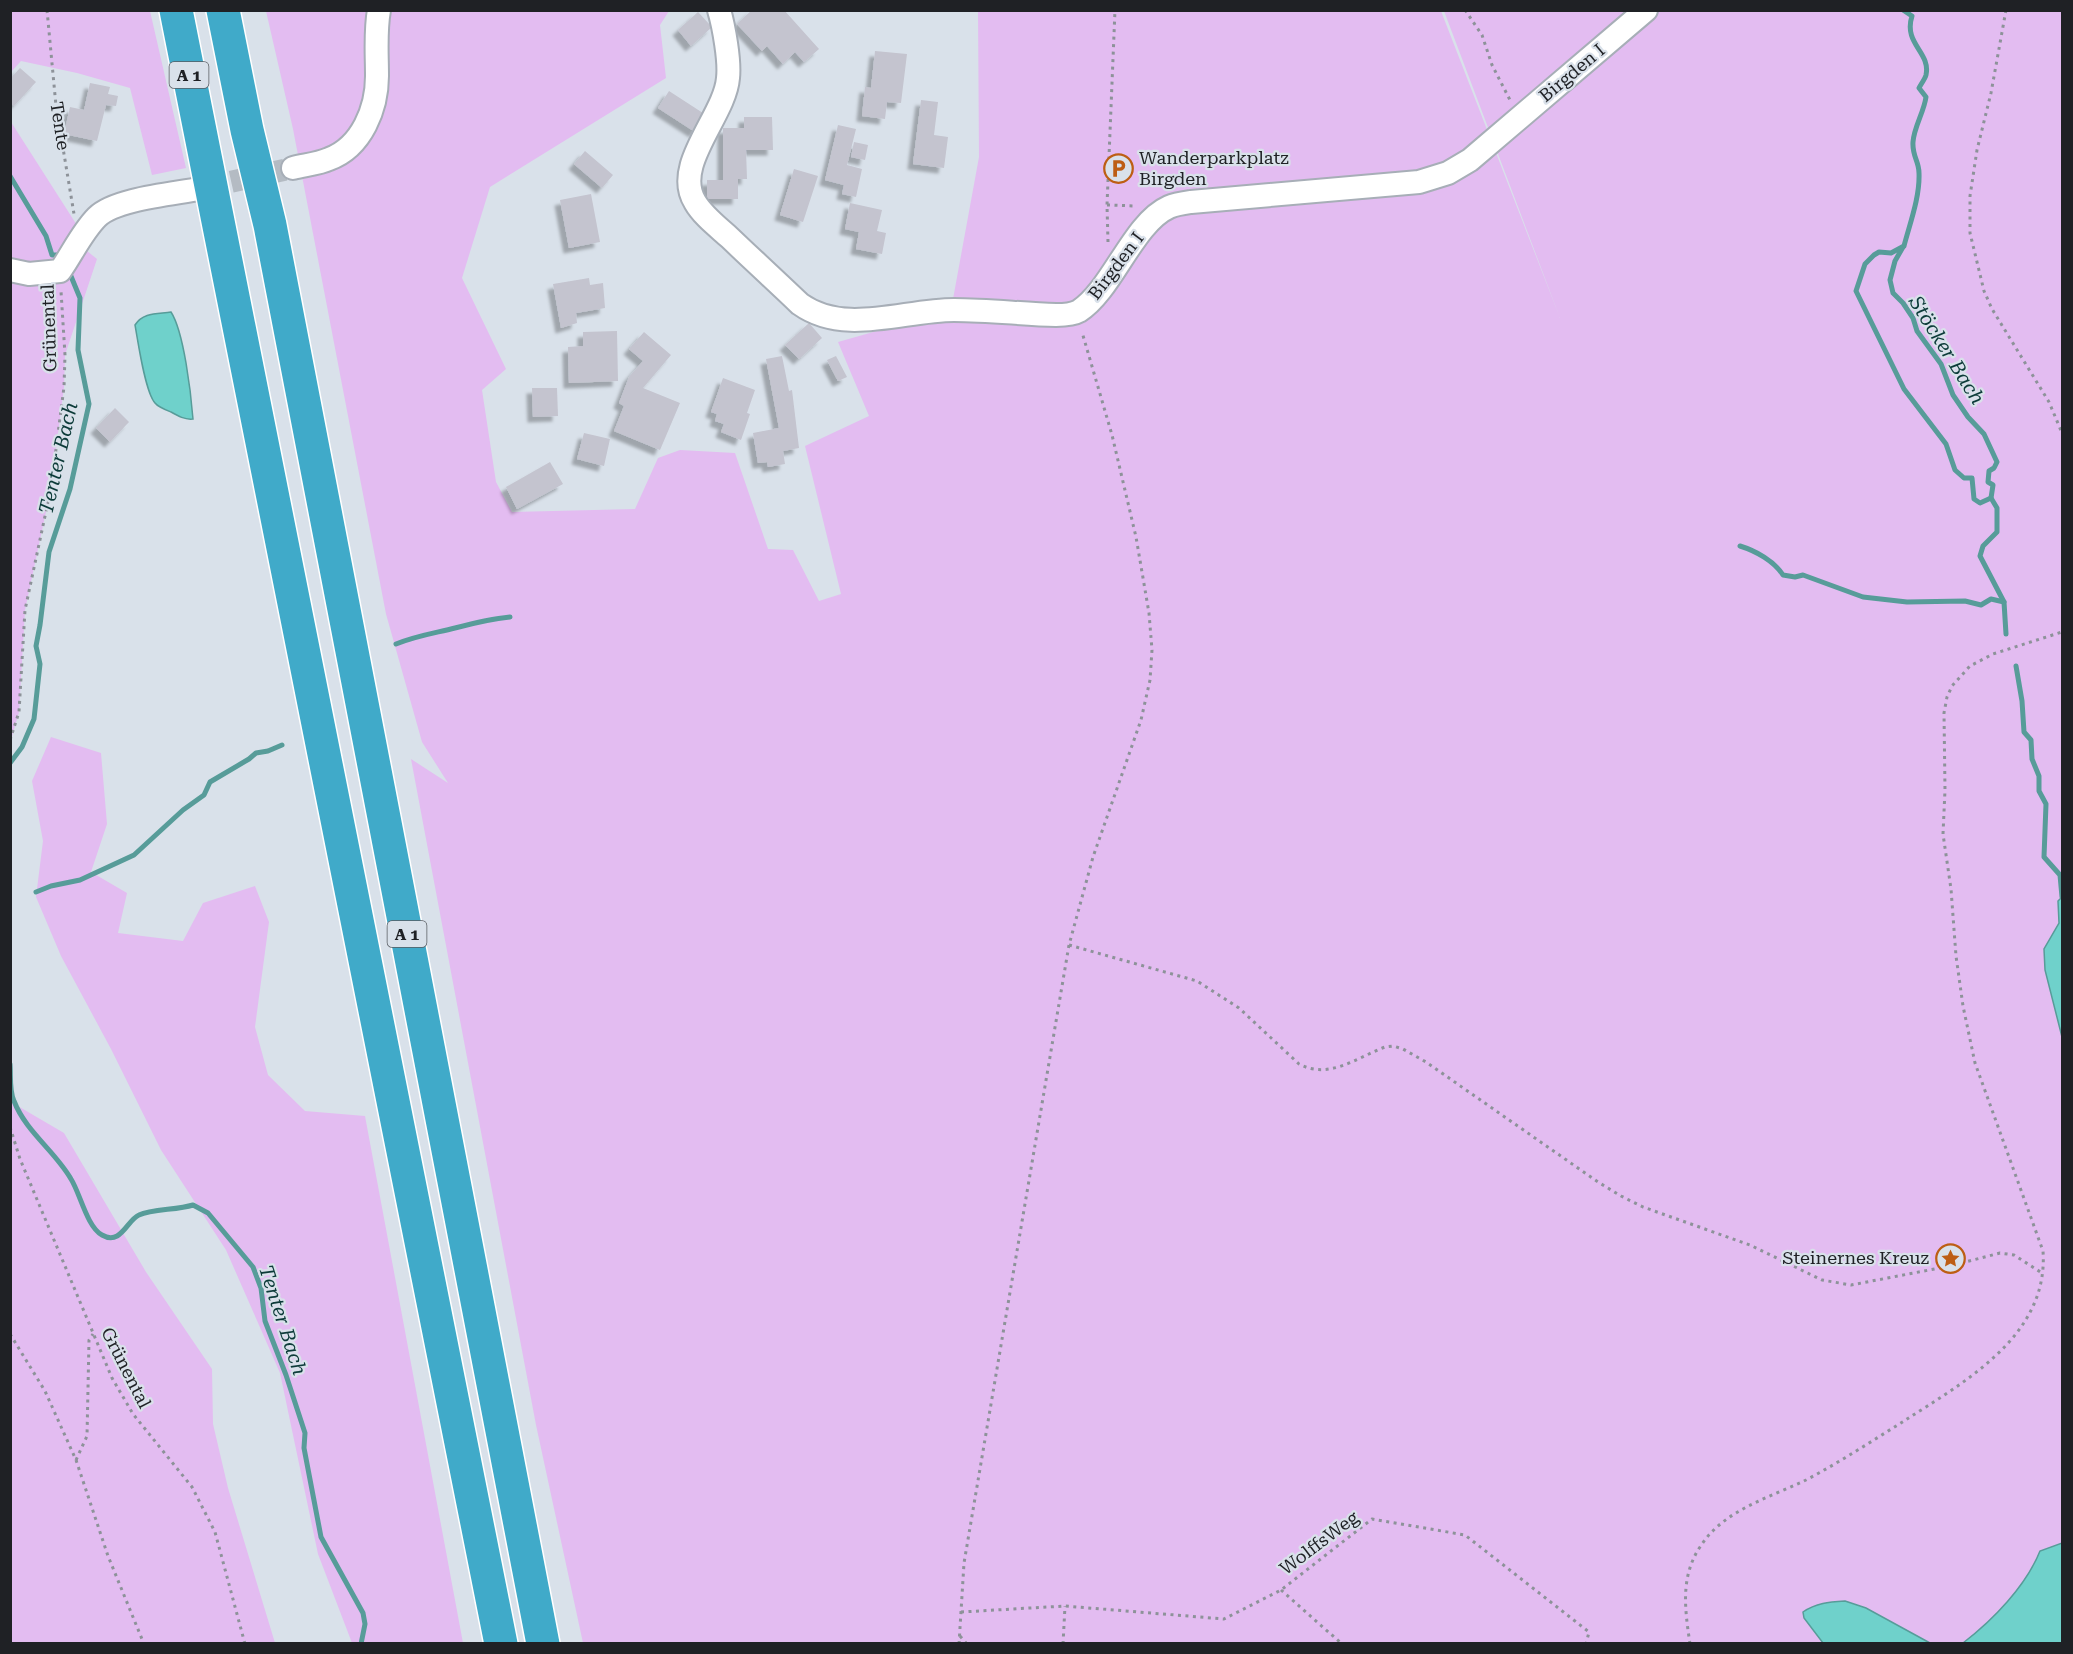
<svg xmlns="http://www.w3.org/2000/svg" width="2073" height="1654" viewBox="0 0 2073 1654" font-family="'Roboto Serif',serif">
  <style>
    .green { fill: #e3bcf1 }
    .water { fill: #6fd1cb; stroke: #579c99; stroke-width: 1.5 }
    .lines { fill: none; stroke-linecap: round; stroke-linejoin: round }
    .stream { stroke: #579c99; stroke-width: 5 }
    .building { fill: #c4c4cf; filter: url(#shadow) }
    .minor-tunnel { stroke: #b4bbc3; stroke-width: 22; stroke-dasharray: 22 11; stroke-linecap: butt }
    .minor-casing { stroke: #a7aeb7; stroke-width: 26 }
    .highway-casing { stroke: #fff; stroke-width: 36 }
    .path { stroke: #8d9299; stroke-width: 3; stroke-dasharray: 3 4.5; stroke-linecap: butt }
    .minor { stroke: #fff; stroke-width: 22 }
    .highway { stroke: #40aac9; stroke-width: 33 }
    .labels { text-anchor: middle; stroke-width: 4.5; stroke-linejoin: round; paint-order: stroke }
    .shield { fill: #d9e1ea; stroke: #575b60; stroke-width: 1.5 }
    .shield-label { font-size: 16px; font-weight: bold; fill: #1f2125 }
    .street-label { font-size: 18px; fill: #1f2125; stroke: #d9e1ea }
    .poi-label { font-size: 18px; fill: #1f2125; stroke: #d9e1ea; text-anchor: start }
    .water-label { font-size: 20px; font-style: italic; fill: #0c3b39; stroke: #d9e1ea }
  </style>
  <defs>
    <filter id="shadow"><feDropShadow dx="-5.5" dy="5.5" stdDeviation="1.5" flood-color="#0004"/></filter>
  </defs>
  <rect width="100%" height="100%" fill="#d9e1ea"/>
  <!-- green -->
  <g class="green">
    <path d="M 11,10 L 150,11 L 186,168 L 152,175 L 130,88 L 77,73 L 21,61 L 11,72 Z"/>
    <path d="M 266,11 L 669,11 L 660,25 L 666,78 L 490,187 L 462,278 L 506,369 L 482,390 L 496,482 L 512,512 L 635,509 L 658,458 L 680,450 L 735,453 L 768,549 L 793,550 L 819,601 L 841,594 L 805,446 L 869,416 L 838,342 L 951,310 L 979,157 L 978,11 L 1441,11 L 1560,318 L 1444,11 L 2062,11 L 2062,897 L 2058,901 L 2059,923 L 2044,949 L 2045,970 L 2062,1037 L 2062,1543 L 2040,1552 C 2026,1586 1993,1620 1963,1643 L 1930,1643 L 1866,1608 L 1845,1601 L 1829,1602 L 1804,1618 L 1823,1644 L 583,1643 L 536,1425 L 411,759 L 448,783 L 422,742 L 386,614 L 293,129 Z"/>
    <path d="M 11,122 L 80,230 L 87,251 L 97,259 L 65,355 L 64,387 L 51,488 L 25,610 L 19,712 L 11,740 Z"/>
    <path d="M 51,737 L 101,753 L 107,824 L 91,872 L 127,893 L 118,933 L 183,941 L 203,903 L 255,886 L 269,922 L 255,1027 L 268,1075 L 305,1111 L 365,1116 L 463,1643 L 352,1643 L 318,1554 L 280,1373 L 226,1250 L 161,1150 L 111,1049 L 61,956 L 36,897 L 43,841 L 32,781 Z"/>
    <path d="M 11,1102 L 64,1133 L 146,1272 L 212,1369 L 213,1424 L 228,1488 L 275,1643 L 11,1643 Z"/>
  </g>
  <!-- water -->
  <g class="water">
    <path d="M 171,312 C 184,332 191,394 193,419 C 185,420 178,416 171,412 C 166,410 158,407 155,403 C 145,392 138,341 135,325 C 143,312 158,314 171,312 Z"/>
    <path d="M 2062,897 L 2062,1037 L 2045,970 L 2044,949 L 2059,923 L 2058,901 Z"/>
    <path d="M 2062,1543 L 2062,1643 L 1963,1643 C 1993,1620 2026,1586 2040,1551 Z"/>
    <path d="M 1845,1601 L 1866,1608 L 1930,1643 L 1823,1643 L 1804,1618 L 1803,1612 C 1816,1603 1829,1602 1845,1601 Z"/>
  </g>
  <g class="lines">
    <!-- stream -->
    <g class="stream">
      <path d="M 1903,10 L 1912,16 C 1903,44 1931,52 1926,75 C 1925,79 1921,84 1919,88 L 1926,97 C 1924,112 1914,127 1913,142 C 1912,156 1919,161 1919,173 C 1920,197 1910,223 1904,246 L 1891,253 L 1879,252 L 1874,255 L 1865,264 L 1856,291 L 1904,389 L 1946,444 L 1955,470 L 1964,478 L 1972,478 L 1974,499 L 1980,503 L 1991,498 L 1997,508 L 1997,532 L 1983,546 L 1980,556 L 2004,602 L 2006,634"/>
      <path d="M 10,176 L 46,236 L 52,255 L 62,255"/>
      <path d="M 1903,247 L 1895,261 L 1890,280 L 1893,293 L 1903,303 L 1913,318 L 1917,331 L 1941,364 L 1953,395 L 1968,417 L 1984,434 L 1997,462 L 1994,468 L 1989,471 L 1988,482 L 1993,485 L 1991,498"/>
      <path d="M 1740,546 C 1756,551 1774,561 1783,575 L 1795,577 L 1803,575 L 1863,597 L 1907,602 L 1965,601 L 1981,605 L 1991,599 L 2004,602"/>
      <path d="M 396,644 C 415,636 435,633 455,628 C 474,623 490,619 510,617"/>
      <path d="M 2016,666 L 2022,701 L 2024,732 L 2031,740 L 2032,759 L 2039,776 L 2039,791 L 2046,804 L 2044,857 L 2060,875 L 2062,897"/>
      <path d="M 10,763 L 22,747 L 34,719 L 40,664 L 36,646 L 40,625 L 49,552 L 70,489 L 89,404 L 78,350 L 80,298 L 68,269"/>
      <path d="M 36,892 L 51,886 L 80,880 L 134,855 L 183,810 L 204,795 L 210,782 L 249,759 L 256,753 L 268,751 L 282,745"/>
      <path d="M 10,1064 C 11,1075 9,1091 14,1101 C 26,1132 55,1151 71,1179 C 80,1193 87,1227 102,1235 C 121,1246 127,1220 139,1215 C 152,1209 177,1210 193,1205 L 208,1213 L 253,1267 L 261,1288 L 265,1321 L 286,1375 L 305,1433 L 304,1448 L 321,1537 L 363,1613 L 365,1624 L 361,1644"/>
    </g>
  </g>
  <!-- building -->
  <g class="building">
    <path d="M 752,10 L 784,10 L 819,49 L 804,62 L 795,52 L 783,64 L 767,46 L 762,51 L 737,24 Z"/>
    <path d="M 698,12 L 712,27 L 691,46 L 678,30 Z"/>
    <path d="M 875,51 L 907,54 L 901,103 L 887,102 L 885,119 L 862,116 L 865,87 L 871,88 Z"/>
    <path d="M 20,68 L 36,82 L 14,106 L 10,103 L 10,79 Z"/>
    <path d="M 90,83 L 110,87 L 108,94 L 118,96 L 116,106 L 106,105 L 97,141 L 64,134 L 70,107 L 84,110 Z"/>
    <path d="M 669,91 L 706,115 L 695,132 L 658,108 Z"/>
    <path d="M 921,100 L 938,102 L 934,135 L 948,137 L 944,168 L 913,164 Z"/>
    <path d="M 744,117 L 772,117 L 773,150 L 746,150 L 747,179 L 738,179 L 738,199 L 707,199 L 707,180 L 723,180 L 723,128 L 744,128 Z"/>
    <path d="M 838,125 L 856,129 L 847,165 L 862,169 L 856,197 L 842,194 L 844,185 L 825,180 Z"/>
    <path d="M 854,142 L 868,145 L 865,160 L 851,157 Z"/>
    <path d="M 585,151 L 613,175 L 602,188 L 574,164 Z"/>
    <path d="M 794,169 L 818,176 L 803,222 L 780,215 Z"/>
    <path d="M 591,194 L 600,242 L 569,248 L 560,200 Z"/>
    <path d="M 850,203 L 882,210 L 877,231 L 886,233 L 882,254 L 856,249 L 859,232 L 845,229 Z"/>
    <path d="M 589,278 L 590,285 L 603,283 L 605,308 L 576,313 L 577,323 L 561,328 L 553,284 Z"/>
    <path d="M 809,323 L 822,338 L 799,359 L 785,345 Z"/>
    <path d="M 617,331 L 618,381 L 569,383 L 568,347 L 583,346 L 583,332 Z"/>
    <path d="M 644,332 L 671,355 L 643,388 L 680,403 L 660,450 L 614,431 L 624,406 L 619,403 L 629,377 L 643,361 L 629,349 Z"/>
    <path d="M 782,356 L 789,391 L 792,390 L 799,448 L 783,451 L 785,464 L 768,467 L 767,462 L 758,463 L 753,433 L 779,428 L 766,359 Z"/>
    <path d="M 836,356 L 847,377 L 838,381 L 827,360 Z"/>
    <path d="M 723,378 L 755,390 L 747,413 L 750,414 L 741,440 L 721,432 L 724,424 L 715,421 L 717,414 L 711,412 Z"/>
    <path d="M 532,388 L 557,388 L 558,416 L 533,417 Z"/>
    <path d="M 115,408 L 129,422 L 110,442 L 96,428 Z"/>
    <path d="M 584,433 L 610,439 L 604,466 L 577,459 Z"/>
    <path d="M 550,462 L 563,484 L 517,509 L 506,487 Z"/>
  </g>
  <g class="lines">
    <!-- minor-tunnel -->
    <path class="minor-tunnel" d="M 199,189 L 293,168"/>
    <defs>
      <g id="minor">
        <path d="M 719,10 C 724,27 730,61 728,78 C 725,116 672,165 695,202 C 703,216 718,227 730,238 C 753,260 777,282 800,304 C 845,336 903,310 954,310 C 988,310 1022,314 1056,315 C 1063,315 1072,315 1079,311 C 1112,290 1133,223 1169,207 C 1176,204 1184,203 1191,202 L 1419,182 L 1448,173 L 1470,160 L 1646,10"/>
        <path d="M 293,168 C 304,165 318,164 329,159 C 362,147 377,108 377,76 C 377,54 375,32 379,10"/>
        <path d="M 10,270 L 29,274 L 60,271 C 72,254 82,232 97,217 C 115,199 173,194 199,189"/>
      </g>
      <g id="highway">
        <path d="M 176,10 L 501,1644"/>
        <path d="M 223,10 L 247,130 L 270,225 L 543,1644"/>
      </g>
    </defs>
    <!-- minor casing -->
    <use href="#minor" class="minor-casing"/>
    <!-- highway casing -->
    <use href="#highway" class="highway-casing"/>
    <!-- path -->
    <g class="path">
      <path d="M 47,10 L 56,106 L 74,214"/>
      <path d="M 1465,10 L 1482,35 L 1492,65 L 1510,100"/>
      <path d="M 2006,10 L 1991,93 L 1977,150 L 1970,196 L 1970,233 L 1984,291 L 1992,309 L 2049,402 L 2062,433"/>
      <path d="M 1107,205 L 1136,206"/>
      <path d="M 1108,242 L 1107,205 L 1115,10"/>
      <path d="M 10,740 L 19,712 L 25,610 L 51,488 L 64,387 L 65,355 L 61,291"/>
      <path d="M 1069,945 L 1197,981 L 1239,1008 L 1299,1064 C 1329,1080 1356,1058 1385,1047 L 1393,1046 L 1403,1049 L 1426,1062 L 1598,1182 L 1621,1196 L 1643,1207 L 1750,1245 L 1822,1280 L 1851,1285 L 1950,1266 L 2000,1253 L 2014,1255 L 2042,1273"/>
      <path d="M 10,1127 L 20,1159 L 112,1378 L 133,1414 L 192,1487 L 215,1532 L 245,1644"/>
      <path d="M 10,1334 L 45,1391 L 76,1460 L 108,1556 L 144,1644"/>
      <path d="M 76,1460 L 87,1436 L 89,1340 L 93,1334"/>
      <path d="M 1281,1590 L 1342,1644"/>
      <path d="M 961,1612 L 1065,1606 L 1224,1619 L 1281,1590 L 1372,1519 L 1465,1535 L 1589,1632 L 1586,1644"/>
      <path d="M 960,1636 L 967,1644"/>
      <path d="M 959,1644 L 964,1563 L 1069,945 L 1093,857 L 1141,720 L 1150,680 L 1152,650 L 1149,613 L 1136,537 L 1112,435 L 1082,332"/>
      <path d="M 1063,1644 L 1065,1606"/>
      <path d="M 1690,1644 C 1685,1610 1680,1577 1700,1547 C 1723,1510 1769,1498 1806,1480 C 1840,1462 1872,1441 1904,1421 C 1964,1382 2049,1336 2043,1251 L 1975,1063 L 1963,1006 L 1956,956 L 1951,889 L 1943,834 L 1945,790 L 1944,713 L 1947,697 L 1952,686 L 1970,666 L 1993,654 L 2062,632"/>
    </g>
    <!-- minor -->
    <use href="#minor" class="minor"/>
    <!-- highway -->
    <use href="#highway" class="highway"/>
  </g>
  <!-- icons -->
  <defs>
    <symbol id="parking-ring" viewBox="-11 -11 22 22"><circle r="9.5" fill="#d9e1ea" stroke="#bd5e14" stroke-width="1.5"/><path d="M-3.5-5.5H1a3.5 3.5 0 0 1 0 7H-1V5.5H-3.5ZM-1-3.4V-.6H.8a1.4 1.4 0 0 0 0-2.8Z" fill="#bd5e14"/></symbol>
    <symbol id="sight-ring" viewBox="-11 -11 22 22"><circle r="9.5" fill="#d9e1ea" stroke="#bd5e14" stroke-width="1.5"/><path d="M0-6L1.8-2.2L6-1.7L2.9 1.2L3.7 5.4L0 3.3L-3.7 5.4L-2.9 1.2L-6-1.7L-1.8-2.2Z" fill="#bd5e14"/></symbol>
  </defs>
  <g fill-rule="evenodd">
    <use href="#parking-ring" x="1102" y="152" width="33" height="33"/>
    <use href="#sight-ring" x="1934" y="1242" width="33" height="33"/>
  </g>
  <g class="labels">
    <!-- shield labels -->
    <g class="shield">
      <rect x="169.5" y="62" width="39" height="26" rx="4.5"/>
      <rect x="387.5" y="921" width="39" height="26" rx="4.5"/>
    </g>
    <g class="shield-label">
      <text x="189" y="81">A 1</text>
      <text x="407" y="940">A 1</text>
    </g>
    <!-- street labels -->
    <g class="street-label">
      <text transform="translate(1572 73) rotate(-40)" y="6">Birgden I</text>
      <text transform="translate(60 126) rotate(81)" y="6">Tente</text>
      <text transform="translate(1116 266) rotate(-53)" y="6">Birgden I</text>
      <text transform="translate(49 328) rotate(-92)" y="6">Grünental</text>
      <text transform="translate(126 1368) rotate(63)" y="6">Grünental</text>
      <text transform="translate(1319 1543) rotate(-37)" y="6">WolffsWeg</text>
    </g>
    <!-- poi labels -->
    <g class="poi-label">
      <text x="1139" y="164">Wanderparkplatz<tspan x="1139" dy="21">Birgden</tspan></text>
      <text x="1929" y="1264" text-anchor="end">Steinernes Kreuz</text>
    </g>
    <!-- water labels -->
    <g class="water-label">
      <text transform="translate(1947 350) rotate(58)" y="7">Stöcker Bach</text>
      <text transform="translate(58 458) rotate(-77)" y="7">Tenter Bach</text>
      <text transform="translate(283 1320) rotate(72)" y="7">Tenter Bach</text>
    </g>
  </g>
  <!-- border -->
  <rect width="2073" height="1654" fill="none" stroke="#1f2125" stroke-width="24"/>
</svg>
